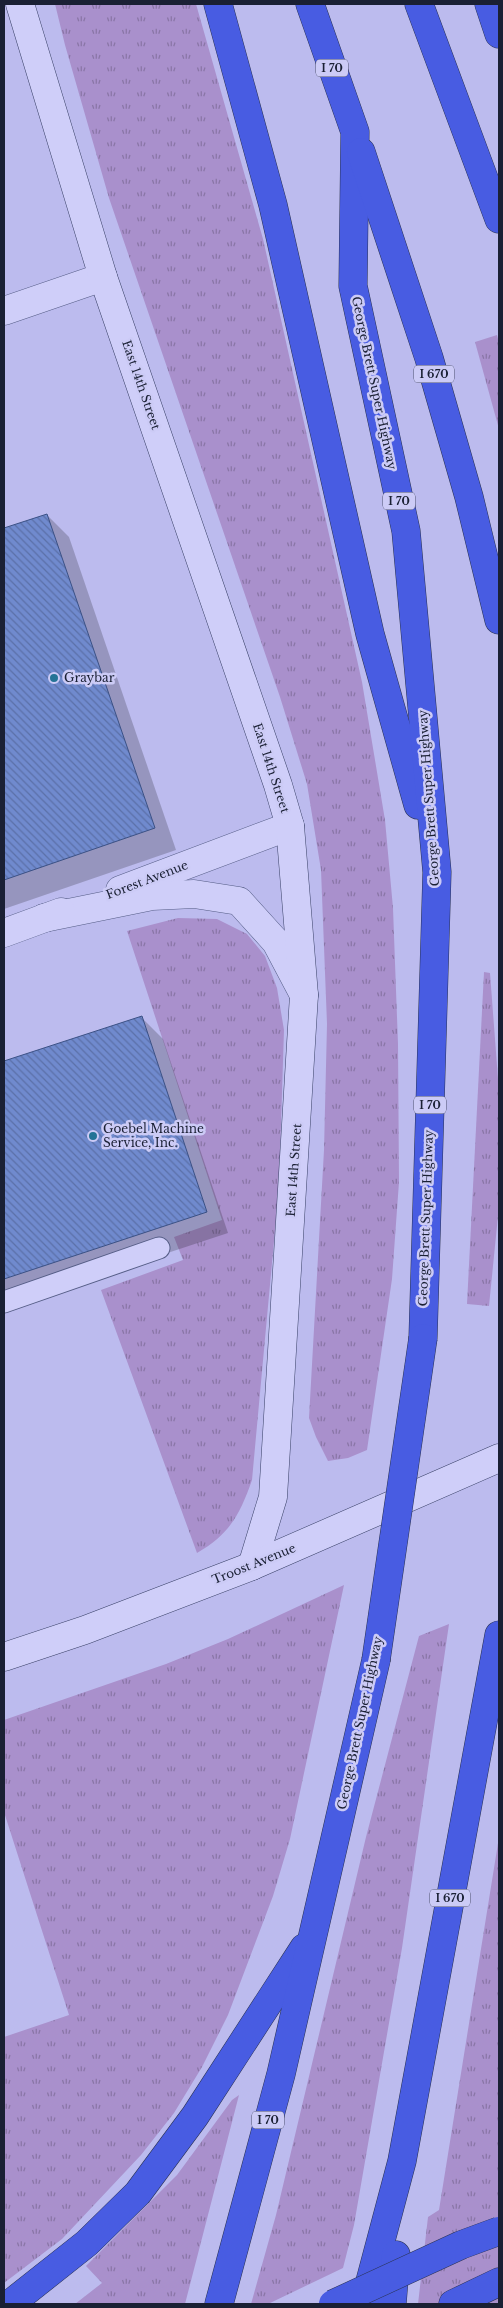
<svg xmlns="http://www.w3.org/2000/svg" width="503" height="2308" viewBox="0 0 503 2308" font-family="'Libre Baskerville',serif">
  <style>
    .grass { fill: url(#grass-tufts) }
    .shadow { fill: #0003 }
    .building { fill: url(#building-back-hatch); stroke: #3b5185 }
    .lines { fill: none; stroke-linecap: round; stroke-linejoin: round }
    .lane-casing { stroke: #555d86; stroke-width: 23 }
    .street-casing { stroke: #555d86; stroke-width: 29 }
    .secondary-casing { stroke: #394167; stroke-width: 29 }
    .highway-casing { stroke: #2a3353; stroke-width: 29 }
    .lane { stroke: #cfcef9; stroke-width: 21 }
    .street { stroke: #cfcef9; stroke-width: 28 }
    .secondary { stroke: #cfcef9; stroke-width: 28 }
    .highway { stroke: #485ce2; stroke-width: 28 }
    .highway-bridge-casing { stroke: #2a3353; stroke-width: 29; stroke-linecap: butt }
    .highway-bridge { stroke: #485ce2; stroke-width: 28 }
    .poi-dot { fill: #247396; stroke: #cccbf6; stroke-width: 2 }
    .labels { text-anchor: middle; stroke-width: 5; stroke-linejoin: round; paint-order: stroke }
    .shield { fill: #cccbf6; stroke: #4f536e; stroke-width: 1 }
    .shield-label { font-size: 11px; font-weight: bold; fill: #1a2034 }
    .street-label { font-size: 12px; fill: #1a2034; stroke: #cccbf6 }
    .poi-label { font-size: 12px; fill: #1a2034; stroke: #cccbf6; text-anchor: start }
  </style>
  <defs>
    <pattern id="grass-tufts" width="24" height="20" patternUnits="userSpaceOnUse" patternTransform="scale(1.25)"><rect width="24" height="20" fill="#a990cc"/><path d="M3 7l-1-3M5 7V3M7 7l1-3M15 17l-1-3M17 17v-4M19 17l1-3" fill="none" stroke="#8975a6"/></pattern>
    <pattern id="building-back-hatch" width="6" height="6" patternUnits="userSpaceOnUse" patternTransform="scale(1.25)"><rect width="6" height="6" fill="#708ace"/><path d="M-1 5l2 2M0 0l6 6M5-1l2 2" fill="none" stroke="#5b70a8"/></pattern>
  </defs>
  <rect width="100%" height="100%" fill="#bcbbee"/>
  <!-- grass -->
  <g class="grass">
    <path d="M 55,4 L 196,4 L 263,239 L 362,682 L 385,820 L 393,908 L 398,1044 L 399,1182 L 392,1279 L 367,1450 L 348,1458 L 328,1461 L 316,1437 L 309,1418 L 324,1150 L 327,1024 L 321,870 L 307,784 L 280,697 L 109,198 L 65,45 Z"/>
    <path d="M 497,335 L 499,343 L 499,429 L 475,342 Z"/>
    <path d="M 178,918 L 217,919 L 247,934 L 265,956 L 277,988 L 284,1030 L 279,1187 L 252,1480 C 240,1514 230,1534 197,1553 L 101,1290 L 183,1260 L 174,1237 L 222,1220 L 127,931 Z"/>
    <path d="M 484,972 L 490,973 L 499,1092 L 499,1206 L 489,1306 L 467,1304 Z"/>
    <path d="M 344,1585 L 290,1839 L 273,1896 L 228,2015 L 202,2067 L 174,2113 L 141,2155 L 62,2239 L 4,2283 L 4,2037 L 69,2015 L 4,1812 L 4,1720 L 166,1664 L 228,1639 Z"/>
    <path d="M 449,1624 L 402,1948 L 354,2225 L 343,2268 L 268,2304 L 251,2304 L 276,2215 L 366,1837 L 419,1636 Z"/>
    <path d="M 499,1837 L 499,2304 L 418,2304 L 428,2217 L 439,2210 Z"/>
    <path d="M 239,2095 L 185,2304 L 75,2304 L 102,2283 L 86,2266 L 177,2175 L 232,2100 Z"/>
  </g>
  <!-- shadow -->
  <g class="shadow">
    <path d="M 47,515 L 69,537 L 176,850 L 4,909 L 4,530 Z"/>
    <path d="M 141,1017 L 163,1039 L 228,1233 L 4,1307 L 4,1063 Z"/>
  </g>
  <!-- building -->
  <g class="building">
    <path d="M 47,514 L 155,828 L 4,880 L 4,528 Z"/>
    <path d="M 142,1016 L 207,1212 L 4,1279 L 4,1061 Z"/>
  </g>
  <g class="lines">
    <defs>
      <path id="lane" d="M 4,1302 L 159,1248"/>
      <g id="street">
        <path d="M 4,311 L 103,277"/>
        <path d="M 120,890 L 290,826"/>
        <path d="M 44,918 L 152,896 L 194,894 L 239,901 L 276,942 L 304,995"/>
        <path d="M 4,933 L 61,912"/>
      </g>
      <g id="secondary">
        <path d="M 20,4 L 103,277 L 278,785 L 290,826 L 304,995 L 273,1497 L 252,1566"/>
        <path d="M 4,1657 L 85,1630 L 252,1566 L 499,1458"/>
      </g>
      <g id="highway">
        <path d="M 218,4 L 273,205 L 370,634 L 418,805"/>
        <path d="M 310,4 L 355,132 L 353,286 L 406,531 L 437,872 L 423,1338"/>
        <path d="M 419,4 L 499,219"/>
        <path d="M 489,4 L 499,34"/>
        <path d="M 361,152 L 429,358 L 469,497 L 499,620"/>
        <path d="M 10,2304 L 87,2243 L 138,2193 L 195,2116 L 304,1948"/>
        <path d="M 219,2304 L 281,2074 L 376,1660"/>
        <path d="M 364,2304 L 402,2161 L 499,1635"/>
        <path d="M 392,2304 L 396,2255"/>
        <path d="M 453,2304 L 499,2282"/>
      </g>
    </defs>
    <!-- lane casing -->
    <use href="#lane" class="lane-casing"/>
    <!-- street casing -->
    <use href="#street" class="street-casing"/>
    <!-- secondary casing -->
    <use href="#secondary" class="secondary-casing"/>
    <!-- highway casing -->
    <use href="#highway" class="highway-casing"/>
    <!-- lane -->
    <use href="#lane" class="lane"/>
    <!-- street -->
    <use href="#street" class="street"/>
    <!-- secondary -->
    <use href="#secondary" class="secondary"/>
    <!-- highway -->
    <use href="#highway" class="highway"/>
    <defs>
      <g id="highway-bridge">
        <path d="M 376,1660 L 423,1338"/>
        <path d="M 333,2304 L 461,2245 L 499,2231"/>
      </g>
    </defs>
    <!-- highway-bridge casing -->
    <use href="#highway-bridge" class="highway-bridge-casing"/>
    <!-- highway-bridge -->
    <use href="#highway-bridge" class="highway-bridge"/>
  </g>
  <!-- markers -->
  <g class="poi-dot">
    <circle cx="54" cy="678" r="5"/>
    <circle cx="93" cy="1136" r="5"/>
  </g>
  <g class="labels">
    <!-- shield labels -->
    <g class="shield">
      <rect x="316" y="59.5" width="32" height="17" rx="4"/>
      <rect x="414" y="365.5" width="40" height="17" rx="4"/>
      <rect x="383" y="492.5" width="32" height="17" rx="4"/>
      <rect x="414" y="1096.5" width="32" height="17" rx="4"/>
      <rect x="430" y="1889.5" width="40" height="17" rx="4"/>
      <rect x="252" y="2111.5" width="32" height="17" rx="4"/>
    </g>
    <g class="shield-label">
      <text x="332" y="72">I 70</text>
      <text x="434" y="378">I 670</text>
      <text x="399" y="505">I 70</text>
      <text x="430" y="1109">I 70</text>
      <text x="450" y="1902">I 670</text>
      <text x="268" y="2124">I 70</text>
    </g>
    <!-- street labels -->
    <g class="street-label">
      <text transform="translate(374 383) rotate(78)" y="4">George Brett Super Highway</text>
      <text transform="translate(141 385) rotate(71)" y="4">East 14th Street</text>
      <text transform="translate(271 768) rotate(72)" y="4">East 14th Street</text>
      <text transform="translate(429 798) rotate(-94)" y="4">George Brett Super Highway</text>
      <text transform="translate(147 880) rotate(-21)" y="4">Forest Avenue</text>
      <text transform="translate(294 1170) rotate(-86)" y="4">East 14th Street</text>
      <text transform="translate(426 1218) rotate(-88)" y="4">George Brett Super Highway</text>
      <text transform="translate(254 1564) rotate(-22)" y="4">Troost Avenue</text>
      <text transform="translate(360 1723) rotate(-78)" y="4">George Brett Super Highway</text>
    </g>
    <!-- poi labels -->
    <g class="poi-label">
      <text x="64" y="682">Graybar</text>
      <text x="103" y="1133">Goebel Machine<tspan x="103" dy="14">Service, Inc.</tspan></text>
    </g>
  </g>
  <!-- border -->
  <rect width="503" height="2308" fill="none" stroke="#1a2034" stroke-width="10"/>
</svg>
